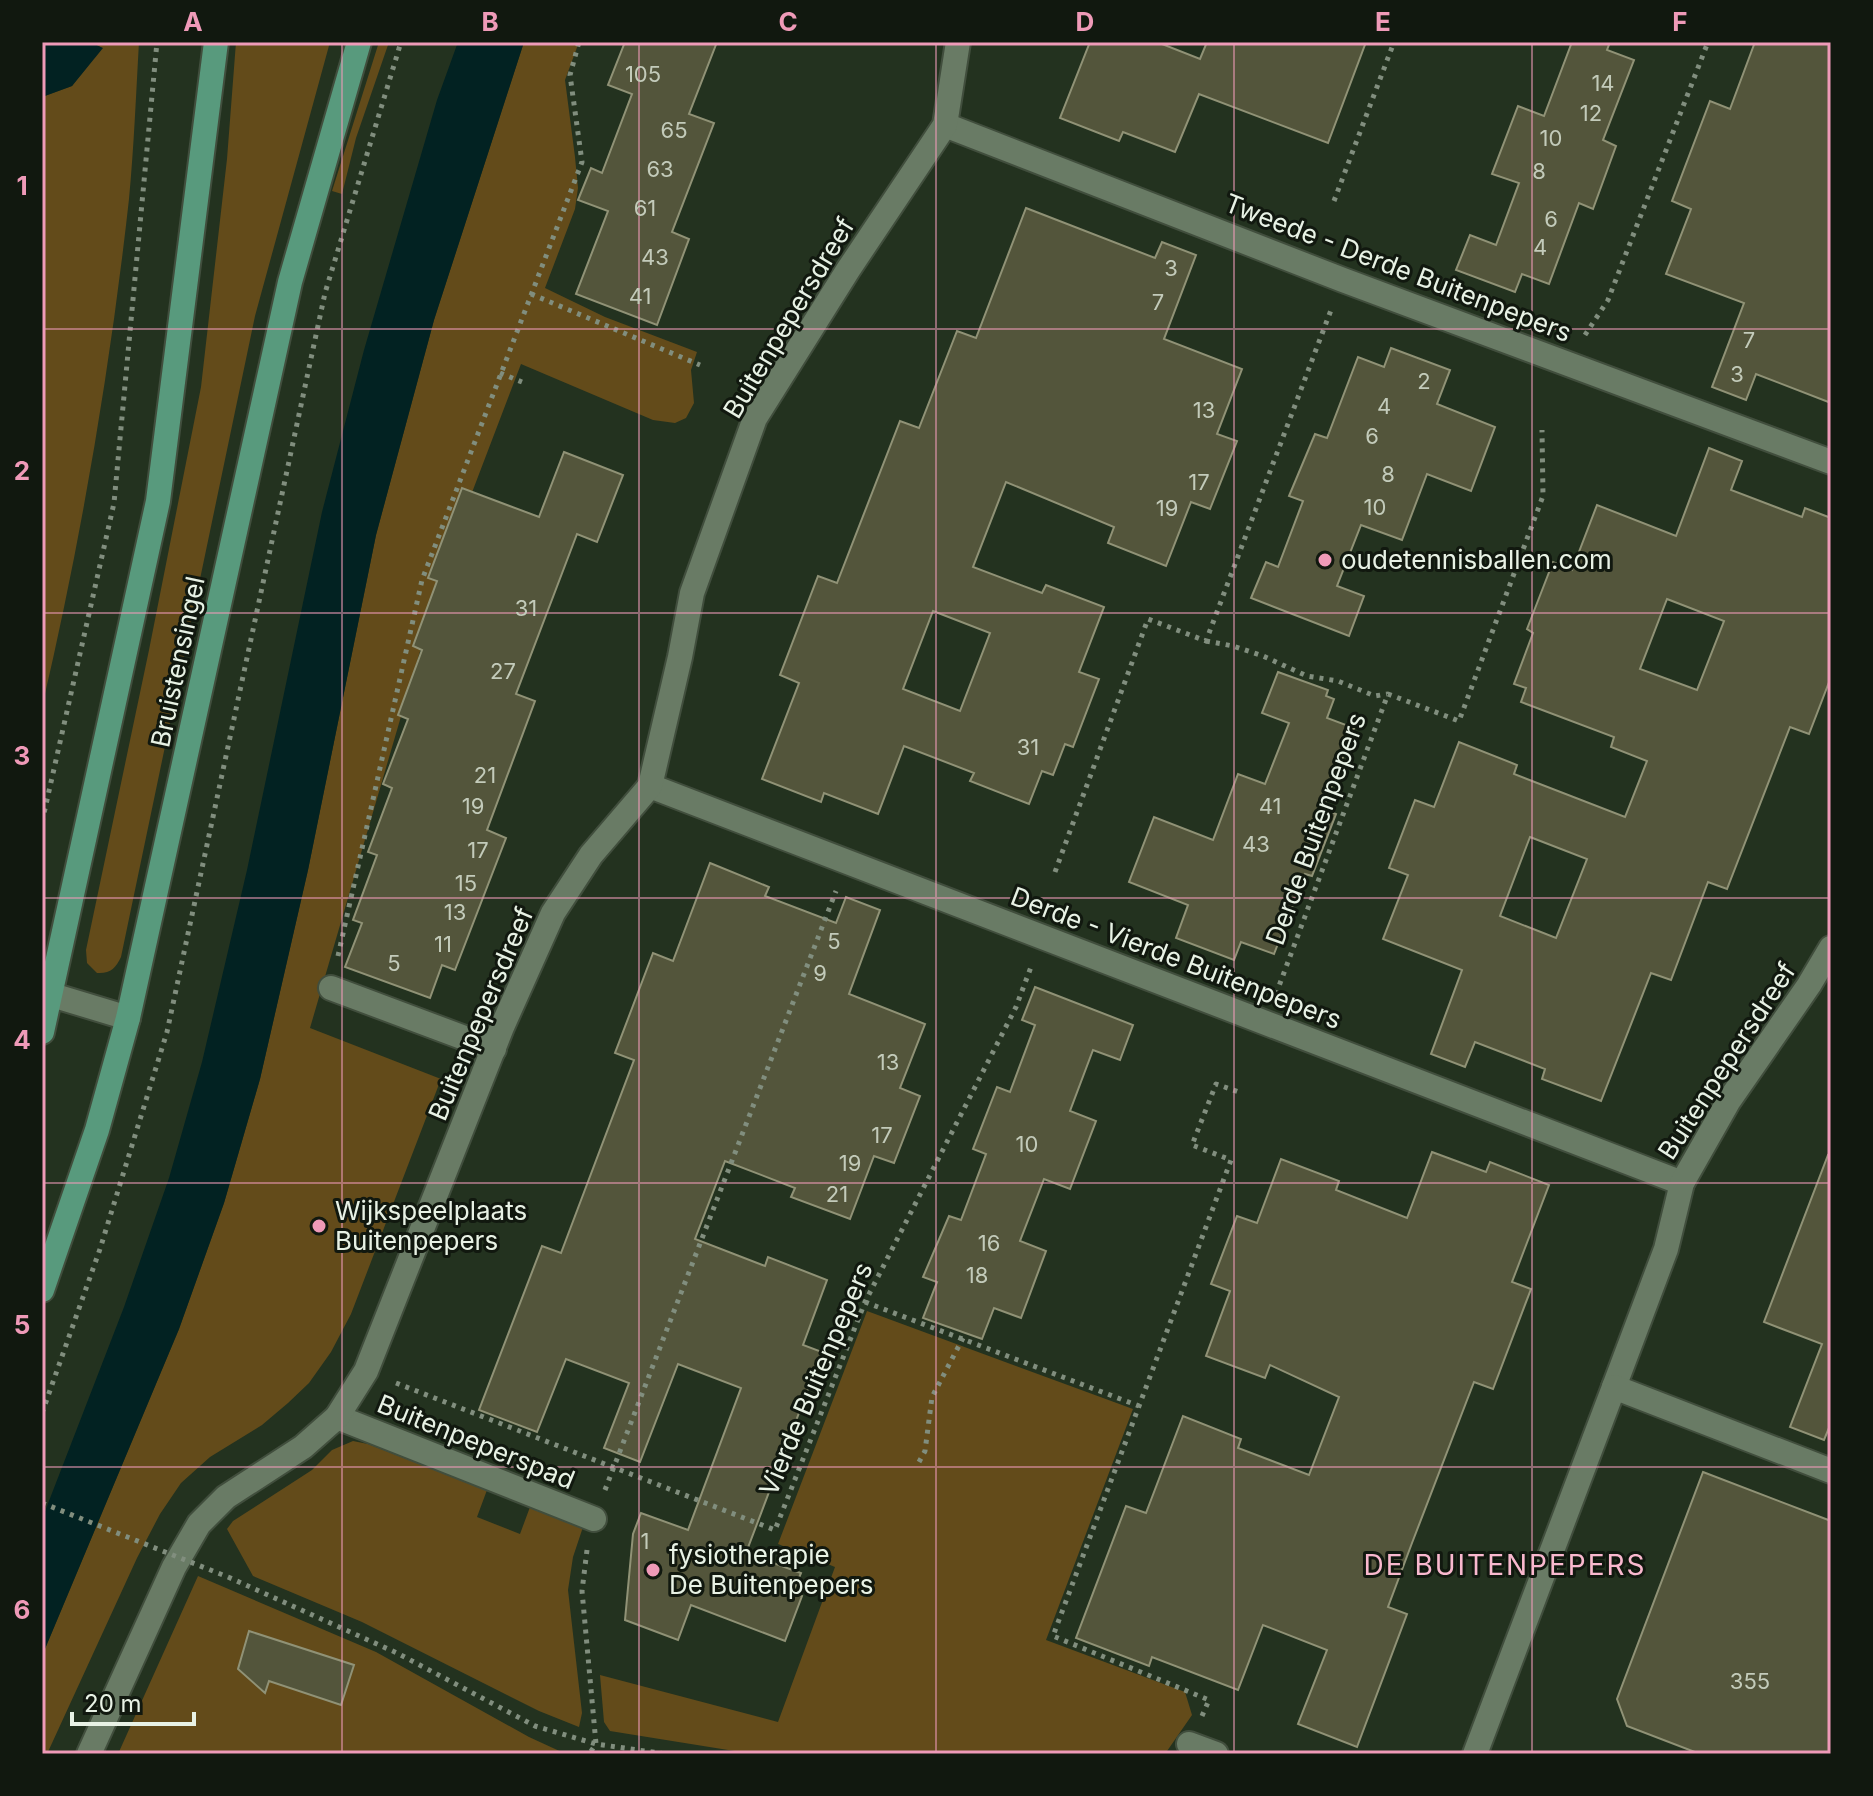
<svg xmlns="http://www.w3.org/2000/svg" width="1873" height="1796" viewBox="0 0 1873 1796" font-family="Inter,sans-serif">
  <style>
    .green { fill: #634b1a }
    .water { fill: #022222 }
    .building { fill: #53553b; stroke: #909276; stroke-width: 2; fill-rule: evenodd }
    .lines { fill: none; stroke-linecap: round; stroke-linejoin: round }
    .minor-casing { stroke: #414e3d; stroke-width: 28 }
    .major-casing { stroke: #414e3d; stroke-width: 28 }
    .path { stroke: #818e7e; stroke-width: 5; stroke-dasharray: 4 6; stroke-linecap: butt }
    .minor { stroke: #697b65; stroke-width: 24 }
    .major { stroke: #589a7d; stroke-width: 24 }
    .path-bridge { stroke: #818e7e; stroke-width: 5; stroke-dasharray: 4 6; stroke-linecap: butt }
    .grid { fill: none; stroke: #ef9ab8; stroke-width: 2; stroke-opacity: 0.55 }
    .poi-dot { fill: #ef9ab8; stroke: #11180f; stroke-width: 3 }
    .labels { text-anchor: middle; stroke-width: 6; stroke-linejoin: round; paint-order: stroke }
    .number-label { font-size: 22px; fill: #c3cbba }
    .street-label { font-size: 26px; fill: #e8f2e5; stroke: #11180f }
    .poi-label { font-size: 26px; fill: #e8f2e5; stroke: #11180f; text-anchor: start }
    .neighbourhood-label { font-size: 28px; letter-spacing: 2px; fill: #f9b8ce; stroke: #11180f }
    .neatline { fill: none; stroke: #ef9ab8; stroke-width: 3 }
    .grid-label { font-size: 26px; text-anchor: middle; font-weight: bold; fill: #ef9ab8 }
  </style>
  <rect width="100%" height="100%" fill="#23321f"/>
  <!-- green -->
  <g class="green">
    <path d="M 90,42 L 139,42 C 136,94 134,147 129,199 C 110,370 81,540 42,707 L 42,97 L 72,86 L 102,48 Z"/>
    <path d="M 236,42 L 330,42 L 255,316 L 121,957 C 116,968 110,974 97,973 L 87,963 L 86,950 L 149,650 L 201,387 L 227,159 Z"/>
    <path d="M 379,42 L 389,42 L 356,138 L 342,194 L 332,191 Z"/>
    <path d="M 524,42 L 579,42 L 565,80 L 575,157 L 578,188 L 575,209 L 545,288 L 605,317 L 697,352 L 691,370 L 694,403 L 686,418 L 675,423 L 653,420 L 521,364 L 452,545 L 435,600 L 310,1028 L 441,1079 L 351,1314 L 331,1352 L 309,1383 L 288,1403 L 262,1425 L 210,1457 L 181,1483 L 160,1514 L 137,1558 L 47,1754 L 42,1754 L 42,1656 L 179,1329 L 224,1203 L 260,1079 L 308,870 L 376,535 L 434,320 Z"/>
    <path d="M 867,1311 L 1133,1409 L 1046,1640 L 1185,1692 L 1192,1715 L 1165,1754 L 753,1754 L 610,1731 L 604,1722 L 600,1675 L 778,1722 L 835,1567 L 778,1544 Z"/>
    <path d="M 353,1441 L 368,1444 L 487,1490 L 477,1517 L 520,1534 L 530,1507 L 583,1527 L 573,1557 L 568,1590 L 582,1713 L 579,1727 L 539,1711 L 362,1622 L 253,1576 L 227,1529 L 233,1521 L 312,1470 L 332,1450 Z"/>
    <path d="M 198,1576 L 376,1652 L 529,1737 L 566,1754 L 118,1754 Z"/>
  </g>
  <!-- water -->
  <g class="water">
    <path d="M 42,42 L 90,42 L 103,48 L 72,86 L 42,97 Z"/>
    <path d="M 458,42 L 524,42 L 434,320 L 376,535 L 308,870 L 260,1079 L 224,1203 L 179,1329 L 42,1656 L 42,1519 L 124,1307 L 169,1178 L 202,1062 L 247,870 L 322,512 L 364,350 L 437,100 Z"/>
  </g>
  <!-- building -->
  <g class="building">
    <path d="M 625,42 L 717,42 L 689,114 L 714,123 L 672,232 L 689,239 L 657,325 L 576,294 L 608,211 L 578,200 L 591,168 L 602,173 L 632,94 L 608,85 Z"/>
    <path d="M 1090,42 L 1157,42 L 1200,59 L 1207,42 L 1366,42 L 1328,143 L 1199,94 L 1175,152 L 1123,132 L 1119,141 L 1060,118 Z"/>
    <path d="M 1572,42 L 1610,42 L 1607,50 L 1634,60 L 1603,140 L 1616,146 L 1593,209 L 1579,203 L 1549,284 L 1522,274 L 1515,292 L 1456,270 L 1470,235 L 1496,245 L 1519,183 L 1492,174 L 1518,106 L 1544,116 Z"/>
    <path d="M 1755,42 L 1831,42 L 1831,403 L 1756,374 L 1746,400 L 1712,387 L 1744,303 L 1666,274 L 1691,209 L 1672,201 L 1710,101 L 1730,109 Z"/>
    <path d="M 1026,208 L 1155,258 L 1162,242 L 1196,255 L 1164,339 L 1242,369 L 1217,434 L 1237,441 L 1210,509 L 1191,502 L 1166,566 L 1108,543 L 1114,527 L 1006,482 L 973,567 L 1042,593 L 1046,585 L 1104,607 L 1079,672 L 1099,679 L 1073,747 L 1065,744 L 1053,775 L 1042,771 L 1029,804 L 970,781 L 974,773 L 904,746 L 878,814 L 824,793 L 821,802 L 762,779 L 799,683 L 780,675 L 818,576 L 837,583 L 900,421 L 919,428 L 957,331 L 976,338 ZM 933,611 L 990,633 L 960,711 L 903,689 Z"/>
    <path d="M 1391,348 L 1450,370 L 1437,404 L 1495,427 L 1471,491 L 1427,474 L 1402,540 L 1361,525 L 1337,586 L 1364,596 L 1349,636 L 1251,598 L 1266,562 L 1278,567 L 1303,501 L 1289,496 L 1315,434 L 1327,438 L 1358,357 L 1384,367 Z"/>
    <path d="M 1709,448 L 1742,461 L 1731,490 L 1802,517 L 1805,508 L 1831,518 L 1831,677 L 1809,734 L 1790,727 L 1727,889 L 1708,882 L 1671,980 L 1651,973 L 1601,1101 L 1542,1079 L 1545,1069 L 1475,1042 L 1465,1067 L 1431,1054 L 1462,970 L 1383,939 L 1408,875 L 1389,868 L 1415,800 L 1434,807 L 1459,742 L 1517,765 L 1514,774 L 1625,817 L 1647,761 L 1611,747 L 1614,737 L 1521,702 L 1526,688 L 1514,684 L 1533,633 L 1527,629 L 1553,562 L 1572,570 L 1597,505 L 1676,536 ZM 1667,599 L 1724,621 L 1697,690 L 1640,669 ZM 1530,837 L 1587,859 L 1556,938 L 1500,916 Z"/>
    <path d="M 564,452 L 623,475 L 597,542 L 577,534 L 516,694 L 535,701 L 487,830 L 506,838 L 455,970 L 442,965 L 430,998 L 345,967 L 362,923 L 353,920 L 377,855 L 368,852 L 392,788 L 383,784 L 408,719 L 398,715 L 422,650 L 413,646 L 437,581 L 428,578 L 462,488 L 539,517 Z"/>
    <path d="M 1278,672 L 1328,690 L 1326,696 L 1334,699 L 1327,718 L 1354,728 L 1323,809 L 1336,814 L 1312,876 L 1305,874 L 1274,954 L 1241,942 L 1234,960 L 1176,938 L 1188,905 L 1129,882 L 1154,817 L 1213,840 L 1238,774 L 1265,784 L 1289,723 L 1262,713 Z"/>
    <path d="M 710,863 L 769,887 L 765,896 L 836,923 L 846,897 L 880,910 L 849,994 L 925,1024 L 900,1088 L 920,1096 L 894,1163 L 874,1156 L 850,1219 L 791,1197 L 795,1188 L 725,1161 L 695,1239 L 765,1266 L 768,1257 L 827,1280 L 803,1345 L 822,1352 L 746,1553 L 801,1573 L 793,1592 L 802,1596 L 785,1641 L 691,1605 L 678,1640 L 625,1620 L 633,1534 L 641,1513 L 688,1530 L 741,1388 L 678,1364 L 640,1462 L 604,1448 L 629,1383 L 566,1359 L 537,1432 L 479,1410 L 542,1246 L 561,1253 L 634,1060 L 615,1053 L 653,953 L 673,961 Z"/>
    <path d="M 1035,987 L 1133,1025 L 1120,1060 L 1093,1050 L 1070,1111 L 1096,1121 L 1070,1189 L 1044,1179 L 1020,1241 L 1046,1251 L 1021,1318 L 994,1308 L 982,1339 L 923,1318 L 937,1282 L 923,1277 L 949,1216 L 961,1220 L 986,1154 L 973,1149 L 997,1087 L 1010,1092 L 1035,1025 L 1022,1020 Z"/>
    <path d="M 1432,1152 L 1486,1172 L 1490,1162 L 1549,1185 L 1512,1282 L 1531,1289 L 1493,1389 L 1474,1382 L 1412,1543 L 1388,1607 L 1407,1614 L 1357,1747 L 1298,1724 L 1327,1650 L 1263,1625 L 1238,1690 L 1152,1657 L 1149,1666 L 1076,1638 L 1126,1506 L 1146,1513 L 1183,1416 L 1241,1439 L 1238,1448 L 1309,1475 L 1339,1397 L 1270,1365 L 1265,1378 L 1206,1356 L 1230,1291 L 1211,1284 L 1237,1216 L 1257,1223 L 1281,1159 L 1339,1181 L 1336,1190 L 1407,1218 Z"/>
    <path d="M 1828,1155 L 1831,1156 L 1831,1423 L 1824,1440 L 1790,1427 L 1822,1344 L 1764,1322 Z"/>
    <path d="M 1703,1472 L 1831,1521 L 1831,1754 L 1700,1754 L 1627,1726 L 1617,1699 Z"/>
    <path d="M 249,1631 L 354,1665 L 341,1705 L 269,1681 L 265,1693 L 238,1669 Z"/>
  </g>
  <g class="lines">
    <defs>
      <g id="minor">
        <path d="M 945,125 L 1343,280 L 1831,462"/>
        <path d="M 650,786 L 1682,1183"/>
        <path d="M 331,988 L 494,1049"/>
        <path d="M 42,992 L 128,1018"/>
        <path d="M 1614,1387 L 1666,1249 L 1682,1183 L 1728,1102 L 1809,985 L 1831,948"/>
        <path d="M 337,1417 L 594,1519"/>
        <path d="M 1189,1744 L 1216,1754"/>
        <path d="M 89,1754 L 174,1567 L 199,1524 L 226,1497 L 303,1447 L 337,1417 L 366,1371 L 502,1027 L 553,913 L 591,855 L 650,786 L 680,657 L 692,593 L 755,418 L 848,270 L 945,125 L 958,42"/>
        <path d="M 1475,1754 L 1614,1387 L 1831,1471"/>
      </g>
      <g id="major">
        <path d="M 42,1032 L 158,501 L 216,42"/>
        <path d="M 42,1290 L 97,1130 L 128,1018 L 290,282 L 359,42"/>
      </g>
    </defs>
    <!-- minor casing -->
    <use href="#minor" class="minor-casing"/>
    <!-- major casing -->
    <use href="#major" class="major-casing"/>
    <!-- path -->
    <g class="path">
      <path d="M 1334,201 L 1394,42"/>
      <path d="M 531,294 L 700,365"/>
      <path d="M 1585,335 L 1608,300 L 1708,42"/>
      <path d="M 500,373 L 522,382"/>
      <path d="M 1206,641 L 1233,646 L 1263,656 L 1307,676 L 1338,681 L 1375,696 L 1387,694"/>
      <path d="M 42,822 L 114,503 L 157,42"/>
      <path d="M 1055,872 L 1148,619 L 1206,641 L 1331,310"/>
      <path d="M 338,956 L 422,580 L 582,162 L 570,75 L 579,42"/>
      <path d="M 1276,994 L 1388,694 L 1459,721 L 1543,496 L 1542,430"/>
      <path d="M 865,1302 L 1139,1406"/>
      <path d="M 396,1383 L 775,1530 L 865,1302 L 1016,1007 L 1031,967"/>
      <path d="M 42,1413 L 100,1249 L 167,1032 L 325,293 L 401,42"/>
      <path d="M 919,1462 L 925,1451 L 932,1397 L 963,1338"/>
      <path d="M 605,1490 L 836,891"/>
      <path d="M 587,1550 L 582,1591 L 596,1744 L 589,1754"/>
      <path d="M 228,1577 L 397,1653 L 535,1726 L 596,1744 L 666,1754"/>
      <path d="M 1202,1716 L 1209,1700 L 1053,1636 L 1231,1160 L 1192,1145 L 1216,1084 L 1239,1092"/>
    </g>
    <!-- minor -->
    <use href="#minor" class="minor"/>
    <!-- major -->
    <use href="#major" class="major"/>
    <!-- path-bridge -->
    <path class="path-bridge" d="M 42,1503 L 228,1577"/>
  </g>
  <!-- grid -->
  <path class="grid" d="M 342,42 L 342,1754M 639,42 L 639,1754M 936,42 L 936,1754M 1234,42 L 1234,1754M 1532,42 L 1532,1754M 42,329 L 1831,329M 42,613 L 1831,613M 42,898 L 1831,898M 42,1183 L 1831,1183M 42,1467 L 1831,1467"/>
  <!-- markers -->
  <g class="poi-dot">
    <circle cx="1325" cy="560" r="8"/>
    <circle cx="319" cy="1226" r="8"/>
    <circle cx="653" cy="1570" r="8"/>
  </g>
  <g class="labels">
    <!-- number labels -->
    <g class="number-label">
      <text x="643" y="82">105</text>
      <text x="1603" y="91">14</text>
      <text x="1591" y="121">12</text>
      <text x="674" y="138">65</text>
      <text x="1551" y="146">10</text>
      <text x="660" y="177">63</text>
      <text x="1539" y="179">8</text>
      <text x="645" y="216">61</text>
      <text x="1551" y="227">6</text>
      <text x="1540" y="255">4</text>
      <text x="655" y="265">43</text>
      <text x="1171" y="276">3</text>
      <text x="640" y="304">41</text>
      <text x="1158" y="310">7</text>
      <text x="1749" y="348">7</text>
      <text x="1737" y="382">3</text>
      <text x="1424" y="389">2</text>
      <text x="1384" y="414">4</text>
      <text x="1204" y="418">13</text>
      <text x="1372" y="444">6</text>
      <text x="1388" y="482">8</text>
      <text x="1199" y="490">17</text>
      <text x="1375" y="515">10</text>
      <text x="1167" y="516">19</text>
      <text x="526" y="616">31</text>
      <text x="503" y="679">27</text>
      <text x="1028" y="755">31</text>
      <text x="485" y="783">21</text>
      <text x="473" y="814">19</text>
      <text x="1270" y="814">41</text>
      <text x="1256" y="852">43</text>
      <text x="478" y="858">17</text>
      <text x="466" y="891">15</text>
      <text x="455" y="920">13</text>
      <text x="834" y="949">5</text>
      <text x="443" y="952">11</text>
      <text x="394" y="971">5</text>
      <text x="820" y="981">9</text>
      <text x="888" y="1070">13</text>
      <text x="882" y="1143">17</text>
      <text x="1027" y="1152">10</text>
      <text x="850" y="1171">19</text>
      <text x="837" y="1202">21</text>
      <text x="989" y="1251">16</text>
      <text x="977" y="1283">18</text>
      <text x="645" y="1549">1</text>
      <text x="1750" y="1689">355</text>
    </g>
    <!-- street labels -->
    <g class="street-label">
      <text transform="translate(1398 268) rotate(21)" y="9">Tweede - Derde Buitenpepers</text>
      <text transform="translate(789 318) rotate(-59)" y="9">Buitenpepersdreef</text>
      <text transform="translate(178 662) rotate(-78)" y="9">Bruistensingel</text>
      <text transform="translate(1316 829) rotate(-70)" y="9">Derde Buitenpepers</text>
      <text transform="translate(1176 958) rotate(21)" y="9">Derde - Vierde Buitenpepers</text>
      <text transform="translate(481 1014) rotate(-67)" y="9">Buitenpepersdreef</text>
      <text transform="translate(1727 1061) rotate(-57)" y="9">Buitenpepersdreef</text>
      <text transform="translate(816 1379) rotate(-67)" y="9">Vierde Buitenpepers</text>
      <text transform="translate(476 1442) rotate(22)" y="9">Buitenpeperspad</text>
    </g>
    <!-- poi labels -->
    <g class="poi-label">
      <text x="1341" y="569">oudetennisballen.com</text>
      <text x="335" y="1220">Wijkspeelplaats<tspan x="335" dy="30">Buitenpepers</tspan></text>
      <text x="669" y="1564">fysiotherapie<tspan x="669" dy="30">De Buitenpepers</tspan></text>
    </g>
    <!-- neighbourhood labels -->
    <g class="neighbourhood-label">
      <text x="1505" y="1575">DE BUITENPEPERS</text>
    </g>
  </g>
  <!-- border -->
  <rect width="1873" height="1796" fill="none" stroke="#11180f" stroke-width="88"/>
  <!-- scale -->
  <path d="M72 1712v12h122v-12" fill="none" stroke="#e8f2e5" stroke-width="4"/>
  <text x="84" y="1712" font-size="24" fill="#e8f2e5" stroke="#11180f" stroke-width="6" paint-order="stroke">20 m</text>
  <rect x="44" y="44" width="1785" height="1708" class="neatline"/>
  <g class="grid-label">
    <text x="193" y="31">A</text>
    <text x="490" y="31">B</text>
    <text x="788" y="31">C</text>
    <text x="1085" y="31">D</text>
    <text x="1383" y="31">E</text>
    <text x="1680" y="31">F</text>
    <text x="22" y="195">1</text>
    <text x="22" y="480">2</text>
    <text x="22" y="765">3</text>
    <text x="22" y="1049">4</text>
    <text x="22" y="1334">5</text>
    <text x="22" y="1619">6</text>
  </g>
</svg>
